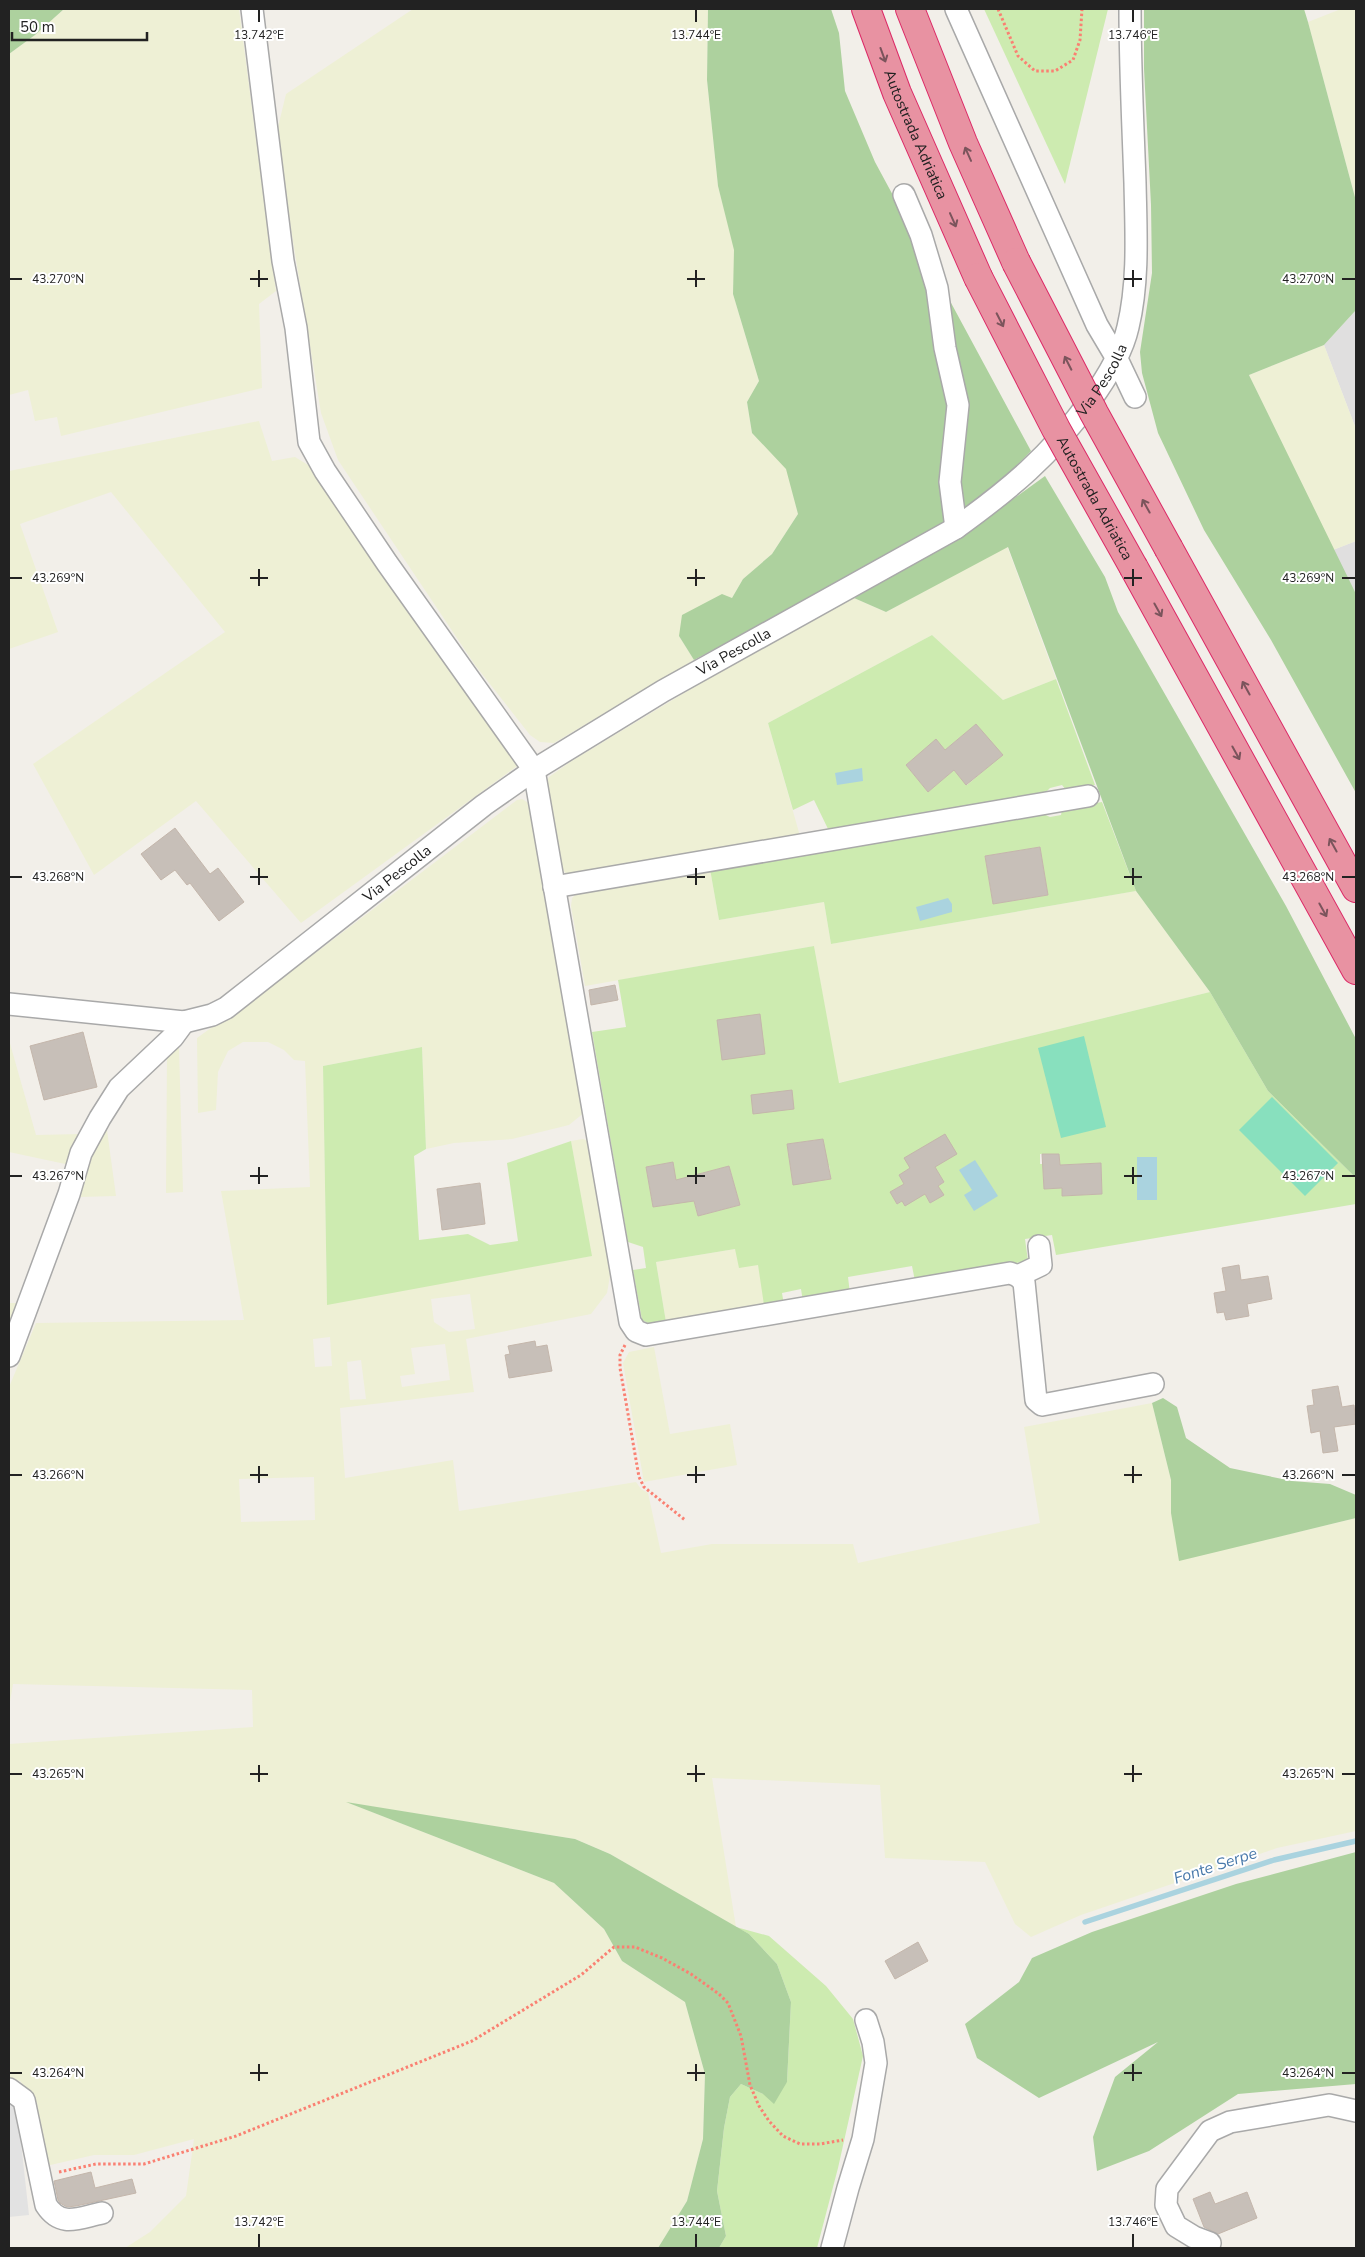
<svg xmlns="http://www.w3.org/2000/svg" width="1365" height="2257" viewBox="0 0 1365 2257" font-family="'Nunito Sans',sans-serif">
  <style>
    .residential { fill: #e0dfdf }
    .farmland { fill: #eef0d5; fill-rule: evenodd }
    .grass { fill: #cdebb0; fill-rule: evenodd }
    .forest { fill: #add19e }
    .pitch { fill: #88e0be }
    .parking { fill: #e2e2e2 }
    .water { fill: #aad3df }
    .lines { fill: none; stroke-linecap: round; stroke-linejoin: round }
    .stream { stroke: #aad3df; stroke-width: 5.5 }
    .building { fill: #c7bfb8; stroke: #c4b6ab }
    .minor-casing { stroke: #a9a9a9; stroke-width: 24 }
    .highway-casing { stroke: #dc2a67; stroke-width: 30 }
    .path { stroke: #fa8072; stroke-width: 3; stroke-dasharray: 2.5 2.5; stroke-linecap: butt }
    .minor { stroke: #fff; stroke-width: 21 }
    .highway { stroke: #e892a2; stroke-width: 28 }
    .highway-bridge-casing { stroke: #dc2a67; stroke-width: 30; stroke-linecap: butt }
    .highway-bridge { stroke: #e892a2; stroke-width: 28 }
    .oneway { stroke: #7b545c }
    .ticks { fill: none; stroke: #222; stroke-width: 2 }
    .labels { text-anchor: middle; stroke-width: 4; stroke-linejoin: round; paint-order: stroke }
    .street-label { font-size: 15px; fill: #222; stroke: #fff }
    .water-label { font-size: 16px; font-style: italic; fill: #4a7aab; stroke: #fff }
    .ticks-label { font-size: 12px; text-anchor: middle; fill: #222; stroke: #fff; stroke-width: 4; stroke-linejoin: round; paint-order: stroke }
  </style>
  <rect width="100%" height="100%" fill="#f2efe9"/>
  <!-- residential -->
  <g class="residential">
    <path d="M 1356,310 L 1356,429 L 1324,345 Z"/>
    <path d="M 1356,541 L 1356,594 L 1333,550 Z"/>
  </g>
  <!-- farmland -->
  <g class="farmland">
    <path d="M 64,9 L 239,9 L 276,291 L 259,304 L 262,388 L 61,436 L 57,417 L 35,421 L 28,390 L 9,395 L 9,54 L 35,35 Z"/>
    <path d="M 413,9 L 708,9 L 707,80 L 718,186 L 735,251 L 733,294 L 759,381 L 747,402 L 752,433 L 787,469 L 798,514 L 772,554 L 743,579 L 732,598 L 679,636 L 694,660 L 554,743 L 540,742 L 530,735 L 475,665 L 338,460 L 321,413 L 289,217 L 278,127 L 286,94 Z"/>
    <path d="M 1341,9 L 1356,9 L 1356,201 L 1308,22 Z"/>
    <path d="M 1324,345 L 1356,429 L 1356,541 L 1333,550 L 1249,375 Z"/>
    <path d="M 259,421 L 272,461 L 295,457 L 318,471 L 520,764 L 301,923 L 196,801 L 94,875 L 33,764 L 225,632 L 111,492 L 20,524 L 58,632 L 9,649 L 9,471 Z"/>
    <path d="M 1007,546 L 1056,679 L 1003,700 L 932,635 L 768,723 L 800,836 L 574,875 L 566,874 L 561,866 L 546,783 L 549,777 L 570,762 L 699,684 L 854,598 L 886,612 Z"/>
    <path d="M 522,799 L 527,802 L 534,810 L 585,1112 L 569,1125 L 512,1139 L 454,1143 L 426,1149 L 422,1047 L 323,1066 L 327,1304 L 591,1256 L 571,1141 L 583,1139 L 590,1142 L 611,1270 L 607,1293 L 591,1314 L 466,1339 L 474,1392 L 340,1408 L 345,1478 L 453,1460 L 459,1511 L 636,1482 L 641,1489 L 648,1493 L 661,1553 L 712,1544 L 853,1544 L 858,1563 L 1040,1523 L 1024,1427 L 1152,1403 L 1171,1480 L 1171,1513 L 1265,1540 L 1356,1518 L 1356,1831 L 1277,1848 L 1081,1915 L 1031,1937 L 1015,1924 L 985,1862 L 885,1858 L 880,1785 L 712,1778 L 736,1927 L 610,1854 L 575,1839 L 349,1803 L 554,1883 L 604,1929 L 622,1961 L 685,2002 L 705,2074 L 703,2139 L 687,2201 L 658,2248 L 125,2248 L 150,2232 L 186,2196 L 194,2139 L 134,2155 L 94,2155 L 46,2166 L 37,2103 L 20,2081 L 9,2078 L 9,1744 L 253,1727 L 252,1690 L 13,1684 L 9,1707 L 9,1387 L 36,1323 L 244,1320 L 221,1191 L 310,1187 L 305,1061 L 294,1060 L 284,1050 L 268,1042 L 243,1042 L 228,1051 L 218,1072 L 216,1110 L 198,1113 L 197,1038 L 318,951 L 517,800 ZM 470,1294 L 475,1329 L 449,1332 L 434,1322 L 431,1299 ZM 330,1337 L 332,1366 L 315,1367 L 313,1339 ZM 445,1344 L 450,1380 L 402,1387 L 400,1376 L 415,1374 L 411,1348 ZM 361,1360 L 366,1399 L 350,1400 L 347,1362 ZM 314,1477 L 315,1520 L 241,1522 L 239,1479 Z"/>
    <path d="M 710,869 L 719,920 L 824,902 L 831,944 L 1136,891 L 1210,992 L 838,1083 L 814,946 L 585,986 L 571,906 L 572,898 L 579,891 Z"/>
    <path d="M 9,1040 L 36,1135 L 81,1134 L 70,1165 L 9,1152 Z"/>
    <path d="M 179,1047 L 183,1192 L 166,1193 L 167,1054 Z"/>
    <path d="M 106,1123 L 116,1196 L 80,1197 L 90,1161 Z"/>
    <path d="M 735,1249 L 758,1264 L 765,1305 L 666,1322 L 656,1262 Z"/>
    <path d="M 9,1303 L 17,1303 L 9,1327 Z"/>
    <path d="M 654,1347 L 670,1434 L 730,1424 L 737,1465 L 644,1482 L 623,1363 L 629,1352 Z"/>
  </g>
  <!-- grass -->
  <g class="grass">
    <path d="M 984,9 L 1108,9 L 1065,184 Z"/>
    <path d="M 932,635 L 1003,700 L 1056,679 L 1095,785 L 1066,790 L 1062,785 L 1050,788 L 1045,793 L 829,831 L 814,800 L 793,810 L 768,723 ZM 976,724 L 1002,755 L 967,785 L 954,770 L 928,792 L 906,765 L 936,740 L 945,750 Z"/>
    <path d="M 1102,802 L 1136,891 L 831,944 L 824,902 L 719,920 L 710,869 L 1041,813 L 1050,817 L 1061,815 L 1062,809 ZM 1040,847 L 1048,895 L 993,904 L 985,856 Z"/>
    <path d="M 814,946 L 839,1083 L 1210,992 L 1268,1091 L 1356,1178 L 1356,1204 L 1056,1255 L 1052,1235 L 1025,1239 L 1028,1261 L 915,1281 L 912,1266 L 848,1277 L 850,1294 L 803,1302 L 801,1289 L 782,1293 L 784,1305 L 654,1326 L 642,1320 L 633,1270 L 646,1268 L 643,1247 L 628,1242 L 592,1032 L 626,1027 L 618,980 ZM 823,1139 L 825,1153 L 809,1168 L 829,1165 L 831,1179 L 793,1184 L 787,1144 ZM 1040,1154 L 1059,1154 L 1060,1165 L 1101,1163 L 1102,1194 L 1062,1196 L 1062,1188 L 1044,1189 L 1043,1164 L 1040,1164 ZM 673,1162 L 677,1203 L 653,1207 L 646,1167 ZM 729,1166 L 740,1205 L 698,1216 L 687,1177 ZM 935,1167 L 944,1182 L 938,1186 L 943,1195 L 930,1203 L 923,1191 L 897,1204 L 890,1192 L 904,1184 L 899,1175 L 910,1168 ZM 735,1249 L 739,1268 L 758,1265 L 764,1305 L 666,1322 L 656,1262 Z"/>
    <path d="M 422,1047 L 426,1149 L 414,1156 L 419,1240 L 468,1234 L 490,1245 L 518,1241 L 507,1163 L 571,1141 L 592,1256 L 327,1305 L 323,1066 Z"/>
    <path d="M 736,1927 L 769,1936 L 826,1986 L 853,2019 L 863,2056 L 838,2168 L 817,2248 L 719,2248 L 726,2236 L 717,2191 L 724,2128 L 730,2097 L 741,2084 L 763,2094 L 787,2082 L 791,2002 L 777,1964 L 749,1934 Z"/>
  </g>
  <!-- forest -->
  <g class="forest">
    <path d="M 9,9 L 64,9 L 35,35 L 9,54 Z"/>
    <path d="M 708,9 L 831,9 L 839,33 L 845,91 L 875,162 L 1031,451 C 979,507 921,538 855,574 C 801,603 748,632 694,660 L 679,636 L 682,615 L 722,594 L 732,598 L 743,579 L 772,554 L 798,514 L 786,469 L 752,433 L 747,402 L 759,381 L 733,294 L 734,250 L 718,186 L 707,80 Z"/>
    <path d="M 1144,9 L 1304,9 L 1308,22 L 1356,201 L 1356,310 L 1324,345 L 1249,375 L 1356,594 L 1356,793 L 1271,640 L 1204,530 L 1158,433 L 1142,373 L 1140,352 L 1152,273 L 1151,205 L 1144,69 Z"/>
    <path d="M 1045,476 L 1105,577 L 1118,612 L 1286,906 L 1356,1039 L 1356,1178 L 1268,1091 L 1210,992 L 1136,891 L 1008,547 L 886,612 L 854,598 L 961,537 Z"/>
    <path d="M 1163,1398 L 1177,1407 L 1186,1438 L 1230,1468 L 1292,1481 L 1330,1484 L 1356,1495 L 1356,1518 L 1179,1561 L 1171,1513 L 1171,1480 L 1152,1403 Z"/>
    <path d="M 346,1802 L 575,1839 L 610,1854 L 749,1934 L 777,1964 L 791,2002 L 787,2082 L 774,2104 L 763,2094 L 741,2084 L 730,2097 L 724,2128 L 717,2191 L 726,2236 L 719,2248 L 658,2248 L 687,2201 L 703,2139 L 705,2074 L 685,2002 L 622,1961 L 604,1929 L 554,1883 Z"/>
    <path d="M 1356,1852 L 1356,2084 L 1238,2094 L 1149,2151 L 1097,2171 L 1093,2137 L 1115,2077 L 1158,2042 L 1039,2098 L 977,2058 L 965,2024 L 1019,1982 L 1032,1958 L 1092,1932 L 1236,1884 Z"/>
  </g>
  <!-- pitch -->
  <g class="pitch">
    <path d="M 1084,1036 L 1106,1127 L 1061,1138 L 1038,1048 Z"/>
    <path d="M 1272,1097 L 1338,1163 L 1305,1196 L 1239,1130 Z"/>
  </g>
  <!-- parking -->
  <path class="parking" d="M 16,2098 L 29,2215 L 9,2217 L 9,2099 Z"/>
  <!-- water -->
  <g class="water">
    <path d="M 862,768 L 863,781 L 837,785 L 835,773 Z"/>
    <path d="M 948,898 L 952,904 L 952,912 L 920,921 L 916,907 Z"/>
    <rect x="1137" y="1157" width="20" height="43"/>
    <path d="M 975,1160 L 998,1196 L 974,1211 L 964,1195 L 972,1190 L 959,1170 Z"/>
  </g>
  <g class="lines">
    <!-- stream -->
    <path class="stream" d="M 1085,1922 L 1274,1860 L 1356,1841"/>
  </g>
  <!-- building -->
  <g class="building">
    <path d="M 976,724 L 1003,755 L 966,785 L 954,770 L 928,792 L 906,765 L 936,739 L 945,750 Z"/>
    <path d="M 175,828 L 210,874 L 218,868 L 244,902 L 219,921 L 190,883 L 187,885 L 175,870 L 161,880 L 141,854 Z"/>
    <path d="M 1040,847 L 1048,895 L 993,904 L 985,856 Z"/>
    <path d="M 615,985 L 618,1000 L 591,1005 L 589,990 Z"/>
    <path d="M 760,1014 L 765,1054 L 722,1060 L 717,1020 Z"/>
    <path d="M 83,1032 L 97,1087 L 44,1100 L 30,1046 Z"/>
    <path d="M 792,1090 L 794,1109 L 753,1114 L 751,1095 Z"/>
    <path d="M 945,1134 L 957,1154 L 935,1167 L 944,1182 L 938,1186 L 944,1195 L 930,1203 L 925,1194 L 905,1206 L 902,1201 L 897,1204 L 890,1192 L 904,1184 L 899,1175 L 910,1168 L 904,1158 Z"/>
    <path d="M 823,1139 L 831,1179 L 793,1185 L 787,1144 Z"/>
    <path d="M 1042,1154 L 1059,1154 L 1060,1165 L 1101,1163 L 1102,1194 L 1062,1196 L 1062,1188 L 1044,1189 Z"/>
    <path d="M 673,1162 L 676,1180 L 729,1166 L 740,1205 L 698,1216 L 694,1201 L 653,1207 L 646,1167 Z"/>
    <path d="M 480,1183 L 485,1224 L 442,1230 L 437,1189 Z"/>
    <path d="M 1239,1265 L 1241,1280 L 1268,1276 L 1272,1299 L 1247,1304 L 1249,1316 L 1226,1320 L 1224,1312 L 1217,1313 L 1214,1293 L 1226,1291 L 1222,1268 Z"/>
    <path d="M 535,1341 L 536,1347 L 547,1345 L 552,1371 L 509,1378 L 505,1355 L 510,1354 L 508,1346 Z"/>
    <path d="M 1338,1386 L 1342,1407 L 1354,1405 L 1356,1424 L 1334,1427 L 1338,1451 L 1323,1453 L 1320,1431 L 1311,1433 L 1307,1406 L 1314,1405 L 1312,1390 Z"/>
    <path d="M 918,1942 L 928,1961 L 895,1979 L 885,1961 Z"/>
    <path d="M 91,2172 L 95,2188 L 132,2179 L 136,2193 L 76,2206 L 67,2207 L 60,2203 L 58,2200 L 54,2181 Z"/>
    <path d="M 1210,2192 L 1215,2204 L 1247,2192 L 1257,2218 L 1218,2234 L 1204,2227 L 1193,2199 Z"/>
  </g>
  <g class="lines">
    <defs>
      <g id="minor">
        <path d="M 252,9 L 283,261 L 296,328 L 309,442 L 325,471 L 387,563 L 534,770 L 630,1322 L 636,1331 L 646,1335 L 1010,1273 L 1018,1276 L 1024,1282 L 1036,1400 L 1042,1405 L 1153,1384"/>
        <path d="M 956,9 L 1097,325 L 1116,357 L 1135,397"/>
        <path d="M 904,195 L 921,235 L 937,288 L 945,348 L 958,405 L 950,482 L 956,528"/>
        <path d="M 554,887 L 1088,796"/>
        <path id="s1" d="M 9,1004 L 184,1022 L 212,1015 L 226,1008 L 484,805 L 534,770 L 663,691 L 956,528 C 1010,489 1050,456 1090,401 C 1106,379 1122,354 1128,327 C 1139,281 1136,231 1135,183 C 1133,125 1130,67 1130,9"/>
        <path d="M 1018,1276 L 1041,1265 L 1039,1246"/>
        <path d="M 9,1356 L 69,1194 L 81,1153 L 100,1118 L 119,1088 L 173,1037 L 184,1022"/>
        <path d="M 9,2089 L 24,2100 L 46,2205 C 61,2228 78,2218 102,2213"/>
        <path d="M 1210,2243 L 1194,2237 L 1176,2226 L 1166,2205 L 1167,2189 L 1210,2131 L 1230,2122 L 1329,2105 L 1356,2111"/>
        <path d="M 832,2248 L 848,2188 L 863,2139 L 876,2063 L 873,2042 L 866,2020"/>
      </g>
      <g id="highway">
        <path id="s2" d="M 866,9 L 897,93 L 978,277"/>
        <path d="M 910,9 L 963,143 L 1016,262"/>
        <path d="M 1169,549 L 1356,888"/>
        <path d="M 1134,568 L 1356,970"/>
      </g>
    </defs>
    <!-- minor casing -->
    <use href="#minor" class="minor-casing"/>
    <!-- highway casing -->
    <use href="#highway" class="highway-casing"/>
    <!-- path -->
    <g class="path">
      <path d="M 998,9 L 1018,56 L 1035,71 L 1055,71 L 1073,60 L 1080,40 L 1082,9"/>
      <path d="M 625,1345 L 620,1355 L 620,1368 L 639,1477 L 644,1487 L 685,1520"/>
      <path d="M 59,2172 L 96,2164 L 144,2164 L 236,2136 L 472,2041 L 581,1975 L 614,1947 L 635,1947 L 662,1958 L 691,1974 L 719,1994 L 728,2003 L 741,2036 L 750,2085 L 759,2106 L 769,2121 L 783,2136 L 800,2144 L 820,2144 L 843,2140"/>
    </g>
    <!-- minor -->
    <use href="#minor" class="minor"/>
    <!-- highway -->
    <use href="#highway" class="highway"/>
    <defs>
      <g id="highway-bridge">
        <path d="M 1016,262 L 1094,413 L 1169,549"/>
        <path id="s3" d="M 978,277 L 1056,429 L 1134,568"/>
      </g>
    </defs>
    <!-- highway-bridge casing -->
    <use href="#highway-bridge" class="highway-bridge-casing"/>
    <!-- highway-bridge -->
    <use href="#highway-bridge" class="highway-bridge"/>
  </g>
  <!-- one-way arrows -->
  <defs><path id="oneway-shaft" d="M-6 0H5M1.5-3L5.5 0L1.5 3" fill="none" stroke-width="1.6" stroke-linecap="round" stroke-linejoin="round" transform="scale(1.25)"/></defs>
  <g class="oneway">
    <use href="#oneway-shaft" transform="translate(883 55) rotate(70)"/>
    <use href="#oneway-shaft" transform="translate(968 154) rotate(-114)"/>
    <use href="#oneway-shaft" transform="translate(953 220) rotate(66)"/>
    <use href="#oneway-shaft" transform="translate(1000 320) rotate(63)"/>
    <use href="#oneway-shaft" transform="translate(1068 363) rotate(-117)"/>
    <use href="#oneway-shaft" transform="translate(1146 506) rotate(-119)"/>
    <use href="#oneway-shaft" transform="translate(1158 610) rotate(61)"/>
    <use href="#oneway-shaft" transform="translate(1246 688) rotate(-119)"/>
    <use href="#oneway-shaft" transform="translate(1236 753) rotate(61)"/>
    <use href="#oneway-shaft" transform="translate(1333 845) rotate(-119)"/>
    <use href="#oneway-shaft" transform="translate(1323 910) rotate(61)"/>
  </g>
  <!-- ticks -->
  <path class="ticks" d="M 259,10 L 259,22M 696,10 L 696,22M 1133,10 L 1133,22M 259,270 L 259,287M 696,270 L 696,287M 1133,270 L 1133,287M 10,279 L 22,279M 250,279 L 268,279M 687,279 L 705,279M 1124,279 L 1142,279M 1342,279 L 1355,279M 259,569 L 259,586M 696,569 L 696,586M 1133,569 L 1133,586M 10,578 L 22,578M 250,578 L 268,578M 687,578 L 705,578M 1124,578 L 1142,578M 1342,578 L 1355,578M 259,868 L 259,885M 696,868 L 696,885M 1133,868 L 1133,885M 10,877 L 22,877M 250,877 L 268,877M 687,877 L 705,877M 1124,877 L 1142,877M 1342,877 L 1355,877M 259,1167 L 259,1184M 696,1167 L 696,1184M 1133,1167 L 1133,1184M 10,1176 L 22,1176M 250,1176 L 268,1176M 687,1176 L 705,1176M 1124,1176 L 1142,1176M 1342,1176 L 1355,1176M 259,1466 L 259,1483M 696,1466 L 696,1483M 1133,1466 L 1133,1483M 10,1475 L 22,1475M 250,1475 L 268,1475M 687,1475 L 705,1475M 1124,1475 L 1142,1475M 1342,1475 L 1355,1475M 259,1765 L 259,1782M 696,1765 L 696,1782M 1133,1765 L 1133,1782M 10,1774 L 22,1774M 250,1774 L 268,1774M 687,1774 L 705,1774M 1124,1774 L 1142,1774M 1342,1774 L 1355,1774M 259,2064 L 259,2081M 696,2064 L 696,2081M 1133,2064 L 1133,2081M 10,2073 L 22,2073M 250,2073 L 268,2073M 687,2073 L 705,2073M 1124,2073 L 1142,2073M 1342,2073 L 1355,2073M 259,2234 L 259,2247M 696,2234 L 696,2247M 1133,2234 L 1133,2247"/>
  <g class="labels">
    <!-- street labels -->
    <g class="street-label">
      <text dy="5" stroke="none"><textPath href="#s2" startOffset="135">Autostrada Adriatica</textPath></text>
      <text dy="5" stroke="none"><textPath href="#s1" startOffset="1306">Via Pescolla</textPath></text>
      <text dy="5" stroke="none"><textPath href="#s3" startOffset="250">Autostrada Adriatica</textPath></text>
      <text dy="5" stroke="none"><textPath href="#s1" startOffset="842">Via Pescolla</textPath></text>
      <text dy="5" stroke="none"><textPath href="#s1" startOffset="438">Via Pescolla</textPath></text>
    </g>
    <!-- water labels -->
    <g class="water-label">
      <text transform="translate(1215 1865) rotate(-18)" y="6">Fonte Serpe</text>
    </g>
  </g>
  <g class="ticks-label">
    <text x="259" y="39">13.742°E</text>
    <text x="696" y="39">13.744°E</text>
    <text x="1133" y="39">13.746°E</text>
    <text x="58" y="283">43.270°N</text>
    <text x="1308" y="283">43.270°N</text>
    <text x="58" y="582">43.269°N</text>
    <text x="1308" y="582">43.269°N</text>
    <text x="58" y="881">43.268°N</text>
    <text x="1308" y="881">43.268°N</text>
    <text x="58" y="1180">43.267°N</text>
    <text x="1308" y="1180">43.267°N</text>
    <text x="58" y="1479">43.266°N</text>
    <text x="1308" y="1479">43.266°N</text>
    <text x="58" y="1778">43.265°N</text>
    <text x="1308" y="1778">43.265°N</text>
    <text x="58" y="2077">43.264°N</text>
    <text x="1308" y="2077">43.264°N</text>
    <text x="259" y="2226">13.742°E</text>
    <text x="696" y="2226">13.744°E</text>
    <text x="1133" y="2226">13.746°E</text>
  </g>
  <!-- border -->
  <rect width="1365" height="2257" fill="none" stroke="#222222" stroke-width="20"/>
  <!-- scale -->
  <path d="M12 32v8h135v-8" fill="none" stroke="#222222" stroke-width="2.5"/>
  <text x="20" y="32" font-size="15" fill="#222222" stroke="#ffffff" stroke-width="4" paint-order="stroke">50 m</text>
</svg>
